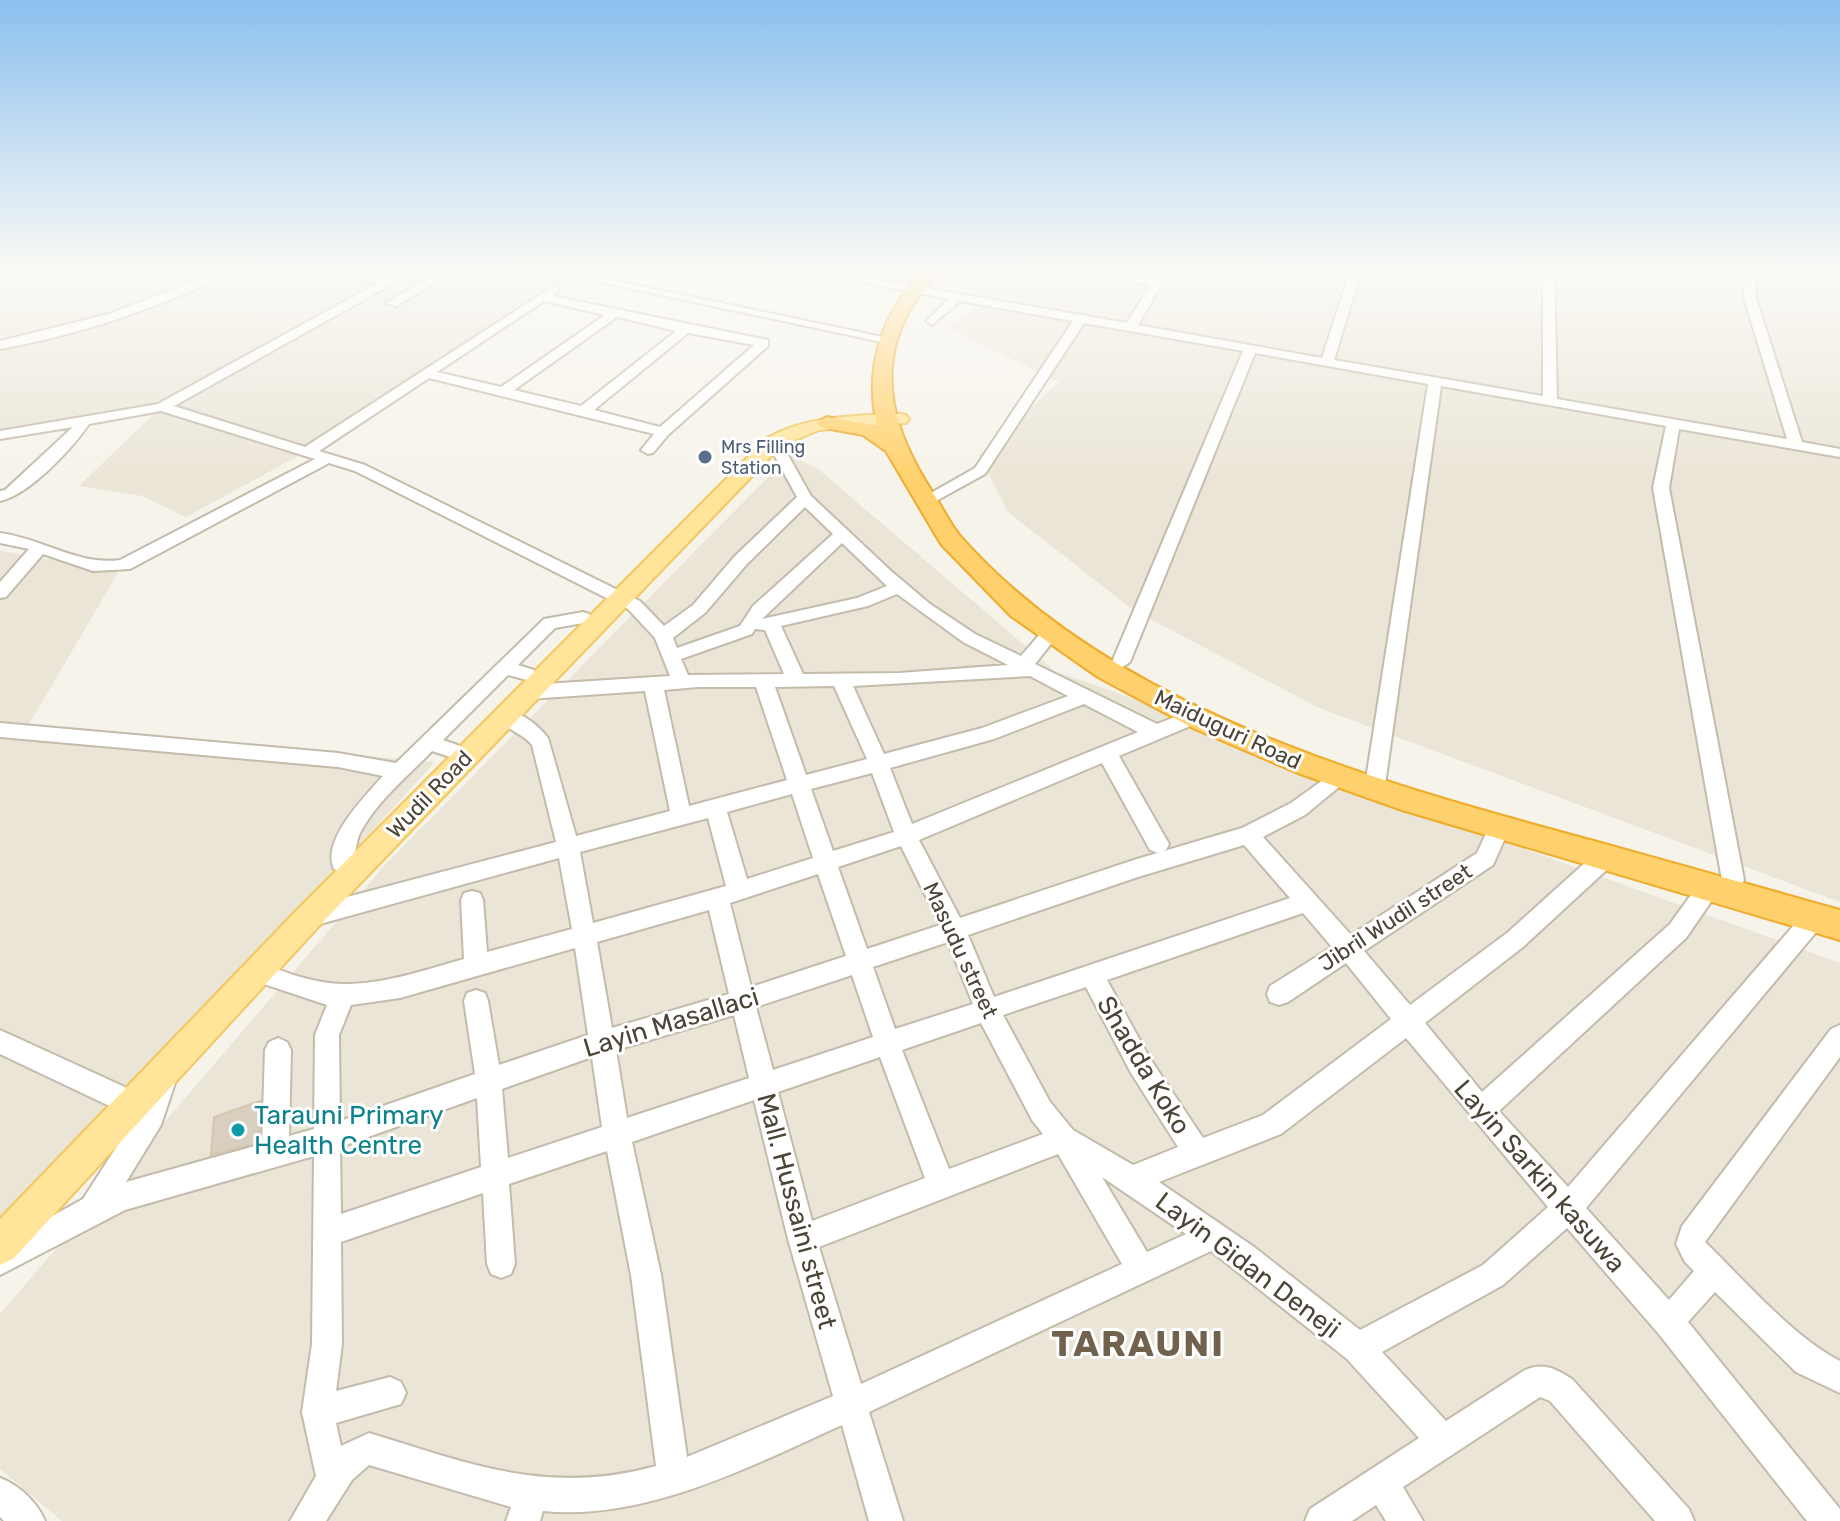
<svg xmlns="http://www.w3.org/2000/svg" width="1840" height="1521" viewBox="0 0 1840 1521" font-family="Rubik,sans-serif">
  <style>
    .residential { fill: #ebe5d7 }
    .building { fill: #d9cfbe; stroke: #d5c7b0; stroke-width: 2 }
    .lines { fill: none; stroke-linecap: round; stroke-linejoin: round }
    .minor-casing { stroke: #c3bbab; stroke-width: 4 }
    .major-casing { stroke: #f1c75d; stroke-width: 4 }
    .highway-casing { stroke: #efab2b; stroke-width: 4 }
    .minor { fill: #fff; fill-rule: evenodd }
    .major { fill: #ffe49a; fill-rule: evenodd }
    .highway { fill: #ffd16c; fill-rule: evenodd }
    .service-dot { fill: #5c6f8a; stroke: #fff; stroke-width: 3 }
    .culture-dot { fill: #0f9aa8; stroke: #fff; stroke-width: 3 }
    .labels { text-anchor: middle; stroke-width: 6; stroke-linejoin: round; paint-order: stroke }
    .far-service-label { font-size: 18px; fill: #4e5e75; stroke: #fff; text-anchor: start }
    .street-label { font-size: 22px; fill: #4b4437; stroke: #fff }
    .near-street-label { font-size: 26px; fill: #4b4437; stroke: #fff }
    .near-culture-label { font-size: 26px; fill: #0d838f; stroke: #fff; text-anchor: start }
    .near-district-label { font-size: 36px; font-weight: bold; letter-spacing: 2px; fill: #70624c; stroke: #fff }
  </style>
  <rect width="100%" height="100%" fill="#f6f3ea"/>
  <!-- residential -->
  <g class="residential">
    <path d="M 0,268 L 583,268 L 300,455 L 186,517 L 142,496 L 79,486 L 167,401 L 0,438 Z"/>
    <path d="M 997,268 L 1840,268 L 1840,902 L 1319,708 L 1133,610 L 1008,512 L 979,455 L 1059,382 L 948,328 L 975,311 L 976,289 Z"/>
    <path d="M 790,455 L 818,469 L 1055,671 L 1196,721 L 1497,839 L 1840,963 L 1840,1521 L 62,1521 L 0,1469 L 0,1314 L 385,865 Z"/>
    <path d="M 0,551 L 119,571 L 28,726 L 435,762 L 0,1237 Z"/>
  </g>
  <!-- building -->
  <path class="building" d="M 260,1101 L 259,1142 L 211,1155 L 214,1117 Z"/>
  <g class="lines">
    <defs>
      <g id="minor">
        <path d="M 21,268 L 36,268 L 0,283 L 0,276 Z"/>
        <path d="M 140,268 L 167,268 L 145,272 Z"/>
        <path d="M 221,268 L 234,268 C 219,283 197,288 179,296 C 121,320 62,338 0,349 L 0,341 L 109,314 L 200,279 Z"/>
        <path d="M 314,268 L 334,268 L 387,278 L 407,268 L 421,268 L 174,406 L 305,447 L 554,286 L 560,289 L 552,296 L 768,340 L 768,346 L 668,435 L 653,453 L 648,454 L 641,450 L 654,434 L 429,378 L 319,451 L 365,465 L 640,601 L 664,626 L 693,605 L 735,556 L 797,497 L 767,442 L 769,439 L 779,439 L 811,496 L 891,571 L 930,604 L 975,634 L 1021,656 L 1046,627 L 1058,627 L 1061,631 L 1058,635 L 1035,664 L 1157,724 L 1195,709 L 1202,711 L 1205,716 L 1202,721 L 1119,756 L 1169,844 L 1166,850 L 1158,853 L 1150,850 L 1102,763 L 919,840 L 960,918 L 1137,859 L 1242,828 L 1291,803 L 1338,769 L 1345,772 L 1348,777 L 1345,782 L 1305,815 L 1263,837 L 1351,935 L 1477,853 L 1491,823 L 1498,821 L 1505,823 L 1509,829 L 1493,865 L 1364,951 L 1410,1005 L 1507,933 L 1597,852 L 1605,849 L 1613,852 L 1616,858 L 1613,864 L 1523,947 L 1425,1023 L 1482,1092 L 1670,924 L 1701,881 L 1709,878 L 1717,881 L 1720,887 L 1717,893 L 1686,938 L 1499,1111 L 1568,1187 L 1806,911 L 1814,908 L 1822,911 L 1825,918 L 1822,925 L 1586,1208 L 1669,1300 L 1694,1271 L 1685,1262 L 1676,1244 L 1682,1226 L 1831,1029 L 1840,1025 L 1840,1057 L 1705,1242 C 1743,1279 1793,1337 1840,1361 L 1840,1393 L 1796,1372 L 1715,1292 L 1688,1322 L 1840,1509 L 1840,1521 L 1807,1521 L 1658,1333 L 1567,1228 L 1503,1285 L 1382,1352 L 1446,1421 L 1525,1370 C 1544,1362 1556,1369 1572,1379 L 1689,1509 L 1694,1521 L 1655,1521 L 1550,1401 L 1540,1397 L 1403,1487 L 1423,1521 L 1386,1521 L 1376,1505 L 1352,1521 L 1305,1521 L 1310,1509 L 1419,1438 L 1347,1359 L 1211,1251 L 869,1412 L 903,1521 L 869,1521 L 842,1425 C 751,1466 646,1521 543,1511 L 540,1521 L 506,1521 L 511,1507 L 369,1465 L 352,1480 L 326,1521 L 290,1521 L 316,1476 L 302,1412 L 312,1344 L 314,1156 L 125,1210 L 0,1275 L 0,1245 L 83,1199 L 139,1112 L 131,1116 L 122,1112 L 0,1054 L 0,1030 L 140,1094 L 143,1102 L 154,1071 L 163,1068 L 172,1071 L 176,1080 L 161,1125 L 126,1182 L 262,1144 L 265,1050 L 269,1042 L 278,1038 L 287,1042 L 291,1050 L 289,1136 L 314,1129 L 315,1035 L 327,1005 L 249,979 L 245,972 L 249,965 L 257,962 C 280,970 304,980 329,983 C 375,988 421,971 464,959 L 461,900 L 464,893 L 472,891 L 480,893 L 483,900 L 487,952 L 572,929 L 559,858 L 309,927 L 301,924 L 298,917 L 301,910 L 309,907 L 556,842 L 532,745 C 522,732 505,730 496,717 L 499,712 C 517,707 538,725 548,738 L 576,836 L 670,811 L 645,691 L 529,699 L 520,692 L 529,685 L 670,676 L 655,638 L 628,609 L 355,471 L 329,463 L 130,569 L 93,571 L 43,554 L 6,597 L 0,598 L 0,582 L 29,549 L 0,543 L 0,533 C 41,538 79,566 120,560 L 315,459 L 161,411 L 89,424 C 72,449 29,495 0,501 L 0,491 L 5,490 L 73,427 L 0,439 L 0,431 L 158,404 L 378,283 ZM 544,301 L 605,315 L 501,387 L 437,372 ZM 617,317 L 676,331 L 581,406 L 514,390 ZM 688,333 L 754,345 L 660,427 L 594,410 ZM 805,507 L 833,534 L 753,606 L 740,626 L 677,648 L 673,638 L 705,613 L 747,564 ZM 842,543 L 887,586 L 857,598 L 762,619 ZM 897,594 L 963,642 L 1008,665 L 899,673 L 803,674 L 781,626 L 868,606 ZM 755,629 L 765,630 L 784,674 L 688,675 L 681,659 L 752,634 ZM 1030,676 L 1068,696 L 982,728 L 884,754 L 853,686 ZM 834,686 L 867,759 L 806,775 L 775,687 ZM 698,687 L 756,687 L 787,780 L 689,806 L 664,690 ZM 1084,704 L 1138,732 L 912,824 L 890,768 L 994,739 ZM 872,773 L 894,832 L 833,851 L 811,789 ZM 792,794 L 813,858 L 747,879 L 727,812 ZM 708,818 L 726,886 L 593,923 L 580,852 ZM 1244,845 L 1290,898 L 994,997 L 968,935 L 1138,877 ZM 901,846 L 940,925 L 867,949 L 838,867 ZM 818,874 L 846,956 L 751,987 L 730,903 ZM 709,910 L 729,994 L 612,1028 L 597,942 ZM 1303,913 L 1332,947 L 1270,986 L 1267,994 L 1270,1002 L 1279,1005 L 1288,1002 L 1346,963 L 1391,1019 L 1263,1115 L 1203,1138 L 1149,1057 L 1107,980 ZM 948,942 L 973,1004 L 895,1029 L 873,967 ZM 575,948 L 588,1035 L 499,1065 L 488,1001 L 485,993 L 476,990 L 467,993 L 464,1001 L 475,1074 L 340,1121 L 339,1035 L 351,1005 L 400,998 ZM 852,975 L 873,1037 L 773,1070 L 756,1007 ZM 1086,987 L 1131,1073 L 1178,1147 L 1133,1165 L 1073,1130 L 1050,1102 L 1003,1015 ZM 734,1015 L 749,1078 L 627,1118 L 616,1050 ZM 981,1023 L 1032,1120 L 1043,1134 L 949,1169 L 902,1050 ZM 1406,1038 L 1548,1207 L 1483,1265 L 1360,1330 L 1254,1247 L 1159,1182 L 1281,1134 ZM 592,1057 L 602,1127 L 508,1158 L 502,1089 ZM 880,1057 L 925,1178 L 812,1221 L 778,1092 ZM 477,1098 L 481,1167 L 341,1214 L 340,1147 ZM 754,1100 L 788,1239 L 833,1396 L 687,1457 L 661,1275 L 632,1142 ZM 607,1151 L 631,1275 L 656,1466 C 548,1496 471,1464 369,1433 L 341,1446 L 336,1423 L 401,1404 L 406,1393 L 401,1382 L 390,1377 L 336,1391 L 342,1344 L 341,1242 L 483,1193 L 487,1264 L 491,1274 L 501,1278 L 511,1274 L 515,1264 L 509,1184 ZM 1058,1154 L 1122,1264 L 861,1384 L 819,1247 ZM 1102,1177 L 1186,1234 L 1147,1252 Z"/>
        <path d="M 445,268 L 459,268 L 396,306 L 386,303 Z"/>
        <path d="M 534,268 L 555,268 L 892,339 L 886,343 Z"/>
        <path d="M 787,268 L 811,268 L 1127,323 L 1150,285 L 1080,273 L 1076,272 L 1076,268 L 1154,279 L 1161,268 L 1171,268 L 1138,325 L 1322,358 L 1351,268 L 1362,268 L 1334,360 L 1543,396 L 1543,268 L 1554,268 L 1557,399 L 1787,439 L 1744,298 L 1745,280 L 1759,268 L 1771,268 L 1755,283 L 1756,298 L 1802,442 L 1840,449 L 1840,457 L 1679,429 L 1669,488 L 1744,880 L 1741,886 L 1733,889 L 1725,886 L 1722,880 L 1653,488 L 1666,426 L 1441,386 L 1384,792 L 1381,798 L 1367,798 L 1364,792 L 1428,384 L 1255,353 L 1130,662 L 1121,668 L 1112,662 L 1243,351 L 1084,323 L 985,474 L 936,501 L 928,496 L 931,493 L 975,468 L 1073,321 L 960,301 L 932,325 L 926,321 L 949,299 Z"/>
        <path d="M 583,612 L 589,614 L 592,618 L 589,622 L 555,628 L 518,665 L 534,670 L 536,674 L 534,678 L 527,680 L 508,675 L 443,740 L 460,746 L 463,751 L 460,756 L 453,758 L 432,751 C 408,776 376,802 360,833 C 355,844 356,858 350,869 L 342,872 L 334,869 C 320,841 366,795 383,776 L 338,767 L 0,737 L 0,723 L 338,753 L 396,763 L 544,619 Z"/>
        <path d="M 0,1478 C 19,1485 37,1502 45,1521 L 4,1521 L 0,1517 Z"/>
      </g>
      <path id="major" d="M 900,414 L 906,415 L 909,419 L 906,423 L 819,430 L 781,446 L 319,926 L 13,1259 L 0,1265 L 0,1219 L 299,908 L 767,438 C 809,415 854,416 900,414 Z"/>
      <path id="highway" d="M 924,268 L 941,268 C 931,282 919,294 911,308 C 873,373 896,436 933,493 C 942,507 950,524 960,536 C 1115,712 1383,784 1601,843 C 1681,865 1760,888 1840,910 L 1840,940 L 1402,810 L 1298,773 L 1195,729 L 1098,677 L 1011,616 L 941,544 L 886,451 L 863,435 L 820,427 L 816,423 L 827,417 L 877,426 C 864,364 882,314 924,268 Z"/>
    </defs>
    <!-- minor casing -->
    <use href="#minor" class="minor-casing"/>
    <!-- major casing -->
    <use href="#major" class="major-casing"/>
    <!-- highway casing -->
    <use href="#highway" class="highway-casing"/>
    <!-- minor -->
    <use href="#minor" class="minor"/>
    <!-- major -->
    <use href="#major" class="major"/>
    <!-- highway -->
    <use href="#highway" class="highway"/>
  </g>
  <!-- sky -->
  <linearGradient id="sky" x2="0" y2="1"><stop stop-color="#8bc0ee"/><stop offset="0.56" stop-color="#fbfaf6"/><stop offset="1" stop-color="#fbfaf6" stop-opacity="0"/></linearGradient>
  <rect width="1840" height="481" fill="url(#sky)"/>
  <!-- markers -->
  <circle class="service-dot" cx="705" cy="457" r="8"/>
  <circle class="culture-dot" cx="238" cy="1130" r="8"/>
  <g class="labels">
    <!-- far-service labels -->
    <g class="far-service-label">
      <text x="721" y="453">Mrs Filling<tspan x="721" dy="21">Station</tspan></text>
    </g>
    <!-- street labels -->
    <g class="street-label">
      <text transform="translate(1228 729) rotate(25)" y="8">Maiduguri Road</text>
      <text transform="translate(429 794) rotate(-46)" y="8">Wudil Road</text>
      <text transform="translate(1395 917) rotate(-33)" y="8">Jibril Wudil street</text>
      <text transform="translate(961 950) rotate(65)" y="8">Masudu street</text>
    </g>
    <!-- near-street labels -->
    <g class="near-street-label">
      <text transform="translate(671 1022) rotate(-17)" y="9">Layin Masallaci</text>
      <text transform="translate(1144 1065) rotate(59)" y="9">Shadda Koko</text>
      <text transform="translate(1540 1176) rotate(49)" y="9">Layin Sarkin kasuwa</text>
      <text transform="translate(797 1211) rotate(75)" y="9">Mall. Hussaini street</text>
      <text transform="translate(1248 1265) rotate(37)" y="9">Layin Gidan Deneji</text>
    </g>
    <!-- near-culture labels -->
    <g class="near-culture-label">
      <text x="254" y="1124">Tarauni Primary<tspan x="254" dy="30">Health Centre</tspan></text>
    </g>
    <!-- near-district labels -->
    <g class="near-district-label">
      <text x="1138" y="1356">TARAUNI</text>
    </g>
  </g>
</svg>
